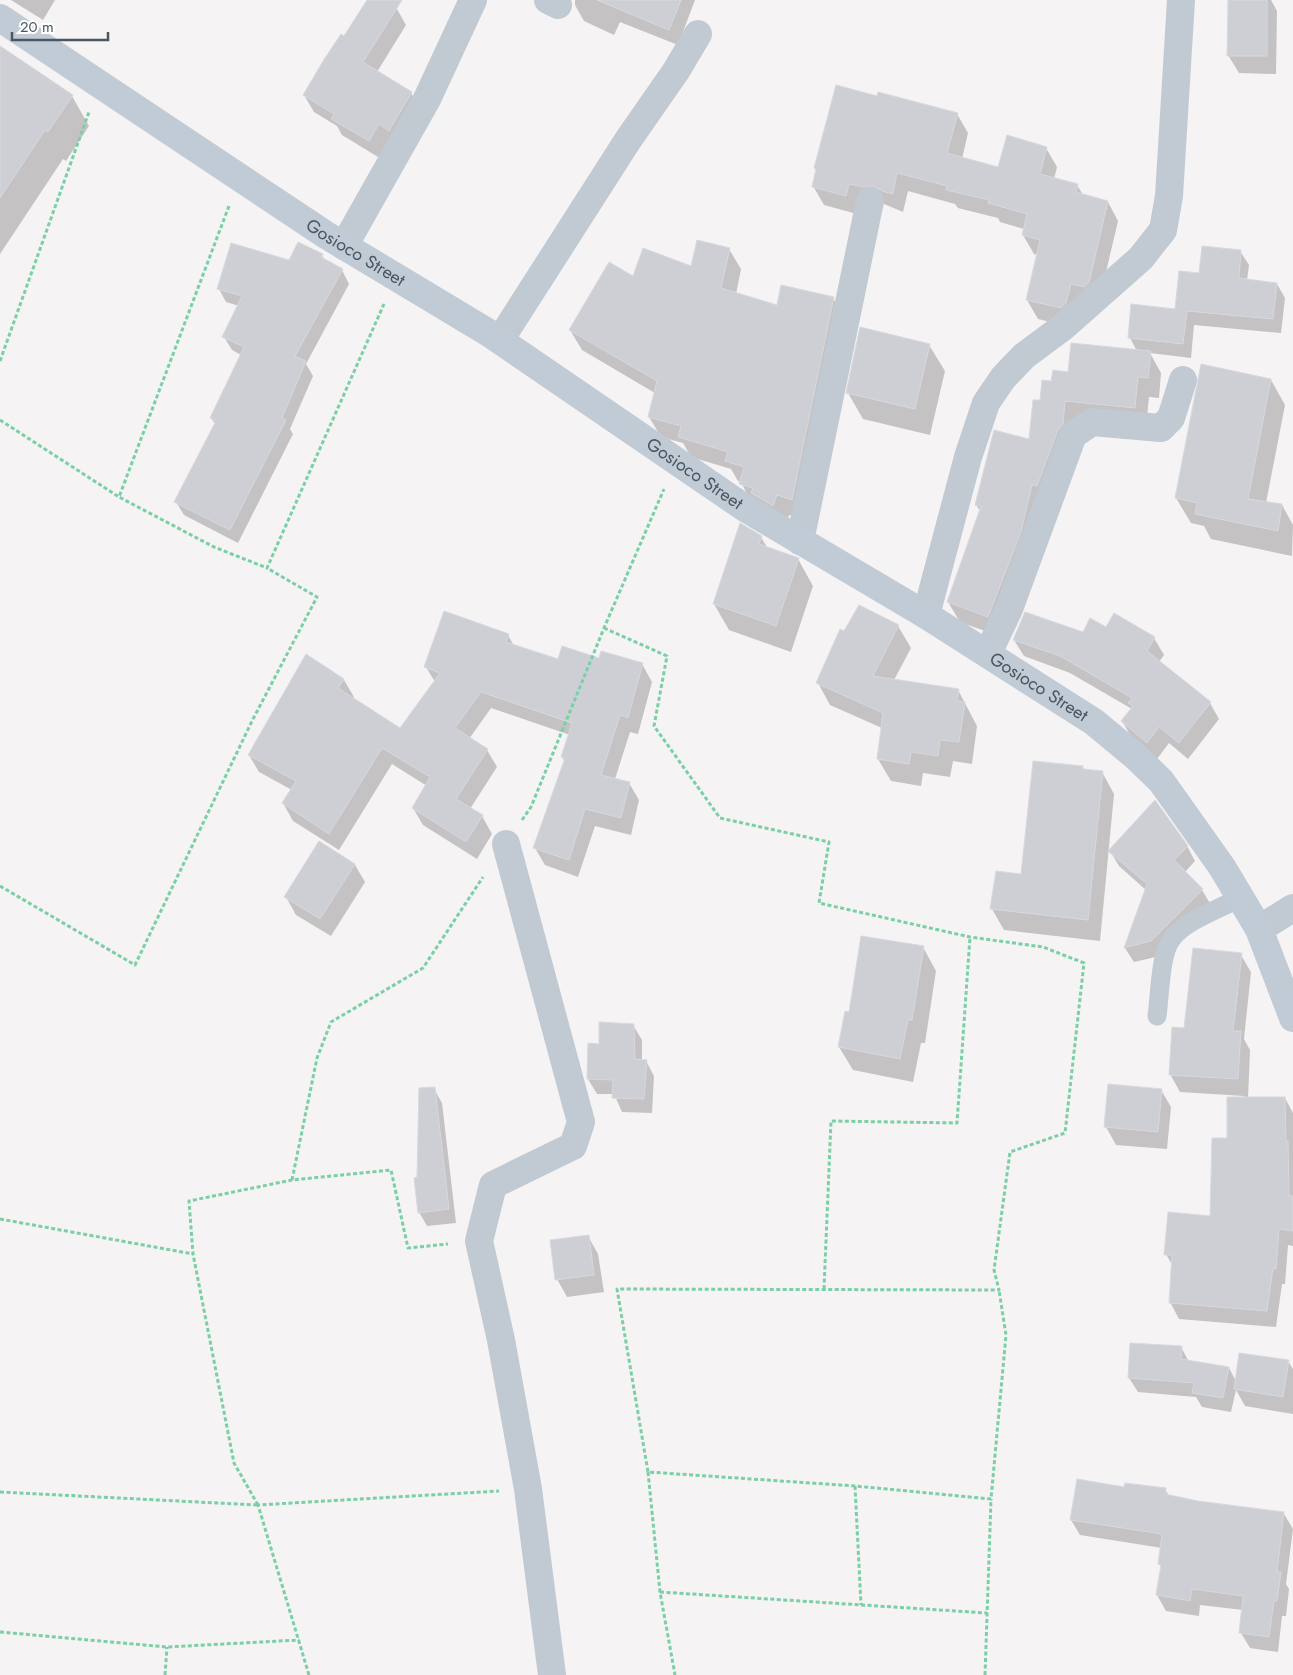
<svg xmlns="http://www.w3.org/2000/svg" width="1293" height="1675" viewBox="0 0 1293 1675" font-family="Jost,sans-serif">
  <style>
    .shadow { fill: #0003 }
    .building { fill: #cdcfd5; stroke: #d7d9de }
    .lines { fill: none; stroke-linecap: round; stroke-linejoin: round }
    .path { stroke: #7ad0a6; stroke-width: 3; stroke-dasharray: 4 2.5; stroke-linecap: butt }
    .lane { stroke: #c1cad2; stroke-width: 19 }
    .street { stroke: #c1cad2; stroke-width: 28 }
    .secondary { stroke: #c1cbd6; stroke-width: 28 }
    .labels { text-anchor: middle; stroke-width: 4.5; stroke-linejoin: round; paint-order: stroke }
    .street-label { font-size: 18px; fill: #4a5661; stroke: #fff }
  </style>
  <rect width="100%" height="100%" fill="#f5f3f3"/>
  <!-- shadow -->
  <g class="shadow">
    <path d="M 11,0 L 55,0 L 43,20 Z"/>
    <path d="M 368,0 L 384,0 L 397,9 L 406,25 L 377,72 L 411,93 L 421,110 L 378,157 L 342,135 L 337,126 L 314,112 L 304,95 Z"/>
    <path d="M 575,0 L 695,0 L 678,45 L 620,22 L 614,35 L 584,21 L 575,5 Z"/>
    <path d="M 1229,0 L 1271,0 L 1277,11 L 1276,74 L 1239,73 L 1228,55 Z"/>
    <path d="M 0,46 L 72,96 L 89,126 L 66,161 L 63,159 L 0,254 Z"/>
    <path d="M 878,98 L 957,114 L 968,133 L 962,159 L 999,169 L 1046,148 L 1057,167 L 1054,179 L 1077,185 L 1083,195 L 1108,202 L 1118,221 L 1099,302 L 1072,327 L 1038,319 L 1027,300 L 1038,255 L 1034,254 L 1023,235 L 1024,229 L 1000,222 L 998,218 L 958,208 L 955,204 L 908,191 L 903,212 L 884,204 L 857,214 L 824,205 L 813,186 L 817,171 L 815,168 Z"/>
    <path d="M 729,249 L 741,269 L 736,294 L 778,307 L 833,298 L 845,319 L 804,520 L 789,515 L 785,526 L 752,504 L 741,482 L 738,481 L 731,469 L 691,457 L 683,443 L 661,437 L 649,417 L 655,393 L 582,350 L 570,330 L 633,278 L 692,268 Z"/>
    <path d="M 1240,251 L 1249,265 L 1247,280 L 1277,284 L 1285,298 L 1281,333 L 1194,325 L 1191,358 L 1150,353 L 1161,373 L 1159,398 L 1149,397 L 1146,428 L 1076,421 L 999,636 L 960,622 L 948,602 L 981,512 L 976,505 L 1031,440 L 1041,402 L 1052,383 L 1069,374 L 1137,351 L 1130,338 L 1176,310 L 1200,275 Z"/>
    <path d="M 322,255 L 325,261 L 342,270 L 349,284 L 306,364 L 313,376 L 290,429 L 293,434 L 238,543 L 184,515 L 176,502 L 216,425 L 211,418 L 241,355 L 232,350 L 224,337 L 239,306 L 226,302 L 219,289 L 290,261 Z"/>
    <path d="M 929,345 L 945,371 L 930,435 L 863,419 L 848,393 Z"/>
    <path d="M 1271,380 L 1285,405 L 1266,503 L 1282,505 L 1293,525 L 1292,556 L 1211,539 L 1204,526 L 1191,523 L 1176,498 Z"/>
    <path d="M 761,537 L 768,549 L 798,559 L 813,586 L 791,652 L 729,630 L 714,604 Z"/>
    <path d="M 898,626 L 911,648 L 894,680 L 958,690 L 977,726 L 972,764 L 953,761 L 950,777 L 923,773 L 921,786 L 891,781 L 878,759 L 882,728 L 830,705 L 818,683 L 845,633 Z"/>
    <path d="M 1083,633 L 1154,638 L 1164,655 L 1159,662 L 1210,703 L 1219,719 L 1188,759 L 1169,743 L 1157,759 L 1132,738 L 1122,721 L 1132,709 L 1070,673 L 1024,656 L 1014,640 Z"/>
    <path d="M 508,635 L 514,646 L 558,661 L 600,660 L 642,664 L 652,682 L 638,734 L 630,732 L 615,779 L 629,783 L 639,800 L 631,835 L 595,826 L 578,877 L 545,865 L 535,848 L 565,762 L 562,757 L 570,735 L 491,708 L 469,739 L 487,750 L 497,767 L 470,809 L 482,816 L 492,834 L 477,859 L 423,825 L 413,808 L 427,786 L 392,764 L 339,850 L 293,821 L 283,803 L 292,790 L 259,772 L 249,755 L 344,680 L 354,697 L 352,699 L 401,730 L 435,682 L 426,667 Z"/>
    <path d="M 1082,768 L 1084,770 L 1102,772 L 1114,794 L 1100,941 L 1004,930 L 992,909 L 1022,876 Z"/>
    <path d="M 1187,846 L 1195,861 L 1185,872 L 1202,890 L 1211,905 L 1160,956 L 1134,962 L 1125,948 L 1146,890 L 1119,866 L 1110,851 Z"/>
    <path d="M 355,865 L 365,882 L 331,936 L 296,915 L 286,897 Z"/>
    <path d="M 923,947 L 936,971 L 925,1043 L 921,1043 L 913,1082 L 853,1070 L 839,1047 L 850,1013 Z"/>
    <path d="M 1241,955 L 1251,972 L 1244,1039 L 1250,1050 L 1248,1098 L 1285,1098 L 1293,1113 L 1293,1246 L 1288,1245 L 1285,1284 L 1282,1284 L 1276,1327 L 1179,1319 L 1170,1302 L 1173,1267 L 1166,1254 L 1211,1217 L 1228,1139 L 1244,1096 L 1180,1092 L 1170,1074 L 1185,1029 Z"/>
    <path d="M 633,1025 L 642,1040 L 642,1061 L 646,1061 L 654,1076 L 652,1113 L 622,1112 L 614,1094 L 597,1094 L 588,1079 L 590,1045 L 600,1045 Z"/>
    <path d="M 434,1089 L 442,1103 L 456,1223 L 427,1226 L 419,1212 L 419,1178 Z"/>
    <path d="M 1161,1090 L 1171,1107 L 1167,1149 L 1116,1145 L 1106,1127 Z"/>
    <path d="M 588,1236 L 598,1254 L 604,1292 L 567,1297 L 557,1279 Z"/>
    <path d="M 1181,1347 L 1189,1362 L 1229,1368 L 1236,1381 L 1288,1361 L 1293,1369 L 1293,1414 L 1245,1406 L 1236,1390 L 1231,1412 L 1202,1407 L 1196,1397 L 1138,1392 L 1129,1378 Z"/>
    <path d="M 1125,1489 L 1165,1489 L 1169,1496 L 1198,1502 L 1284,1514 L 1293,1529 L 1286,1584 L 1289,1589 L 1286,1616 L 1282,1616 L 1278,1652 L 1250,1648 L 1241,1633 L 1243,1610 L 1200,1605 L 1199,1616 L 1166,1611 L 1157,1595 L 1162,1568 L 1160,1564 L 1162,1548 L 1080,1535 L 1071,1520 Z"/>
  </g>
  <!-- building -->
  <g class="building">
    <path d="M 367,0 L 402,0 L 363,62 L 412,92 L 389,131 L 379,124 L 369,141 L 331,119 L 334,114 L 303,95 L 325,58 L 341,34 L 344,36 Z"/>
    <path d="M 597,0 L 681,0 L 669,30 Z"/>
    <path d="M 1228,0 L 1267,0 L 1267,56 L 1227,56 Z"/>
    <path d="M 0,46 L 73,95 L 48,132 L 45,130 L 0,198 Z"/>
    <path d="M 836,85 L 877,96 L 878,92 L 958,113 L 947,153 L 998,167 L 1007,135 L 1047,147 L 1040,174 L 1078,184 L 1076,192 L 1108,201 L 1089,283 L 1084,287 L 1071,284 L 1066,303 L 1061,308 L 1026,300 L 1040,240 L 1022,235 L 1027,214 L 988,203 L 989,200 L 946,190 L 947,186 L 897,173 L 893,194 L 882,191 L 873,186 L 863,187 L 849,184 L 846,196 L 812,187 L 816,169 L 814,168 Z"/>
    <path d="M 697,240 L 730,248 L 721,288 L 777,305 L 781,285 L 834,297 L 792,500 L 777,495 L 773,506 L 751,493 L 753,488 L 739,484 L 744,467 L 725,461 L 728,452 L 678,437 L 681,426 L 648,417 L 657,381 L 569,330 L 609,262 L 633,276 L 643,248 L 691,266 Z"/>
    <path d="M 298,242 L 323,254 L 321,257 L 343,269 L 295,356 L 306,361 L 282,418 L 286,420 L 230,530 L 174,502 L 216,421 L 210,418 L 244,347 L 222,337 L 242,296 L 217,289 L 231,243 L 289,260 Z"/>
    <path d="M 1202,246 L 1241,250 L 1239,278 L 1277,283 L 1273,319 L 1187,311 L 1183,344 L 1128,338 L 1131,304 L 1175,309 L 1179,271 L 1199,273 Z"/>
    <path d="M 860,327 L 930,344 L 915,409 L 846,393 Z"/>
    <path d="M 1071,343 L 1151,351 L 1148,378 L 1138,377 L 1135,408 L 1065,401 L 1063,424 L 1058,430 L 1037,486 L 1032,485 L 1021,532 L 988,617 L 947,602 L 981,506 L 975,505 L 994,430 L 1029,439 L 1033,400 L 1040,400 L 1042,380 L 1051,381 L 1053,370 L 1068,372 Z"/>
    <path d="M 1201,364 L 1271,379 L 1248,499 L 1282,504 L 1278,531 L 1195,514 L 1197,503 L 1175,498 Z"/>
    <path d="M 740,523 L 762,536 L 759,544 L 799,558 L 776,626 L 713,604 Z"/>
    <path d="M 859,605 L 899,625 L 873,676 L 959,689 L 957,701 L 965,702 L 959,742 L 940,740 L 938,756 L 911,752 L 909,764 L 877,759 L 883,713 L 816,683 L 840,629 L 844,631 Z"/>
    <path d="M 444,611 L 509,634 L 506,642 L 558,659 L 562,646 L 599,658 L 601,651 L 643,663 L 628,718 L 620,715 L 601,775 L 630,782 L 621,818 L 585,809 L 569,860 L 533,848 L 565,758 L 561,757 L 572,723 L 481,692 L 455,728 L 488,749 L 456,799 L 483,815 L 466,842 L 412,808 L 430,777 L 382,748 L 329,834 L 282,803 L 296,781 L 248,755 L 306,654 L 344,679 L 338,688 L 400,728 L 440,673 L 424,667 Z"/>
    <path d="M 1025,612 L 1083,632 L 1090,618 L 1106,627 L 1114,613 L 1155,637 L 1147,651 L 1211,702 L 1179,743 L 1159,727 L 1147,743 L 1121,721 L 1133,706 L 1128,703 L 1132,698 L 1060,656 L 1013,640 Z"/>
    <path d="M 1033,761 L 1083,766 L 1083,769 L 1103,771 L 1088,920 L 990,909 L 996,871 L 1021,874 Z"/>
    <path d="M 1155,800 L 1188,846 L 1174,860 L 1203,889 L 1151,941 L 1124,948 L 1147,884 L 1108,851 Z"/>
    <path d="M 319,841 L 355,864 L 320,919 L 284,897 Z"/>
    <path d="M 861,936 L 924,946 L 912,1020 L 908,1020 L 900,1059 L 838,1047 L 845,1011 L 849,1012 Z"/>
    <path d="M 1193,948 L 1242,953 L 1233,1031 L 1241,1031 L 1238,1079 L 1169,1075 L 1172,1027 L 1184,1028 Z"/>
    <path d="M 599,1022 L 634,1024 L 635,1059 L 647,1060 L 644,1099 L 612,1098 L 613,1080 L 587,1079 L 588,1043 L 599,1044 Z"/>
    <path d="M 1108,1084 L 1162,1089 L 1158,1132 L 1104,1127 Z"/>
    <path d="M 435,1087 L 449,1209 L 418,1213 L 414,1178 L 417,1177 L 419,1088 Z"/>
    <path d="M 1227,1097 L 1285,1097 L 1286,1141 L 1288,1141 L 1289,1196 L 1293,1196 L 1293,1231 L 1279,1229 L 1276,1269 L 1273,1268 L 1267,1311 L 1169,1303 L 1172,1255 L 1164,1255 L 1168,1212 L 1210,1216 L 1212,1138 L 1227,1138 Z"/>
    <path d="M 589,1235 L 594,1275 L 555,1280 L 550,1240 Z"/>
    <path d="M 1130,1343 L 1182,1346 L 1181,1359 L 1229,1367 L 1223,1398 L 1192,1393 L 1194,1383 L 1128,1378 Z"/>
    <path d="M 1239,1353 L 1289,1360 L 1283,1397 L 1234,1389 Z"/>
    <path d="M 1077,1479 L 1124,1487 L 1125,1483 L 1166,1488 L 1165,1494 L 1198,1501 L 1284,1512 L 1277,1572 L 1281,1572 L 1277,1601 L 1274,1601 L 1269,1637 L 1239,1633 L 1243,1596 L 1192,1589 L 1190,1601 L 1156,1595 L 1161,1565 L 1158,1564 L 1162,1534 L 1070,1520 Z"/>
  </g>
  <g class="lines">
    <!-- path -->
    <g class="path">
      <path d="M 229,206 L 119,497 L 214,547 L 267,568 L 384,304"/>
      <path d="M 0,361 L 89,112"/>
      <path d="M 0,420 L 119,497"/>
      <path d="M 604,628 L 667,656 L 654,726 L 720,818 L 829,842 L 819,903 L 970,937 L 1043,947 L 1084,963 L 1065,1133 L 1010,1152 L 994,1270 L 999,1290 L 617,1289 L 648,1472 L 855,1486 L 991,1499 L 1006,1335 L 999,1290"/>
      <path d="M 522,820 L 531,807 L 604,628 L 664,489"/>
      <path d="M 0,886 L 135,965 L 253,719 L 317,597 L 267,568"/>
      <path d="M 292,1180 L 317,1058 L 331,1022 L 423,968 L 483,877"/>
      <path d="M 0,1219 L 193,1254"/>
      <path d="M 824,1289 L 831,1121 L 957,1123 L 970,937"/>
      <path d="M 648,1472 L 660,1592 L 675,1675"/>
      <path d="M 855,1486 L 861,1605"/>
      <path d="M 0,1492 L 257,1505"/>
      <path d="M 258,1505 L 234,1463 L 193,1254 L 189,1201 L 292,1180 L 391,1170 L 408,1248 L 448,1244"/>
      <path d="M 660,1592 L 987,1613"/>
      <path d="M 0,1632 L 167,1647 L 299,1640"/>
      <path d="M 165,1675 L 167,1647"/>
      <path d="M 309,1675 L 258,1505 L 499,1491"/>
      <path d="M 985,1675 L 991,1499"/>
    </g>
    <!-- lane -->
    <path class="lane" d="M 1157,1016 C 1160,996 1160,955 1171,940 C 1182,922 1221,908 1240,898"/>
    <!-- street -->
    <g class="street">
      <path d="M 548,0 L 558,5"/>
      <path d="M 344,246 L 427,99 L 473,0"/>
      <path d="M 500,340 L 628,140 L 676,71 L 698,34"/>
      <path d="M 800,541 L 870,201"/>
      <path d="M 926,615 L 968,457 L 986,403 L 1003,378 L 1024,356 L 1063,327 L 1141,258 L 1163,230 L 1169,196 L 1181,0"/>
      <path d="M 988,653 L 1009,609 L 1073,435 L 1092,422 L 1161,428 L 1171,418 L 1183,380"/>
      <path d="M 506,844 L 581,1122 L 573,1146 L 493,1185 L 479,1241 L 501,1340 L 528,1489 L 552,1675"/>
      <path d="M 1259,929 L 1293,908"/>
    </g>
    <!-- secondary -->
    <path class="secondary" id="s1" d="M 0,18 L 326,235 L 489,333 L 745,508 L 926,615 L 1094,722 L 1135,756 L 1161,781 L 1222,867 L 1259,929 L 1293,1018"/>
  </g>
  <g class="labels">
    <!-- street labels -->
    <g class="street-label">
      <text dy="6" stroke="none"><textPath href="#s1" startOffset="426">Gosioco Street</textPath></text>
      <text dy="6" stroke="none"><textPath href="#s1" startOffset="831">Gosioco Street</textPath></text>
      <text dy="6" stroke="none"><textPath href="#s1" startOffset="1236">Gosioco Street</textPath></text>
    </g>
  </g>
  <!-- scale -->
  <path d="M12 32v8h96v-8" fill="none" stroke="#4a5661" stroke-width="2.5"/>
  <text x="20" y="32" font-size="15" fill="#4a5661" stroke="#ffffff" stroke-width="4" paint-order="stroke">20 m</text>
</svg>
